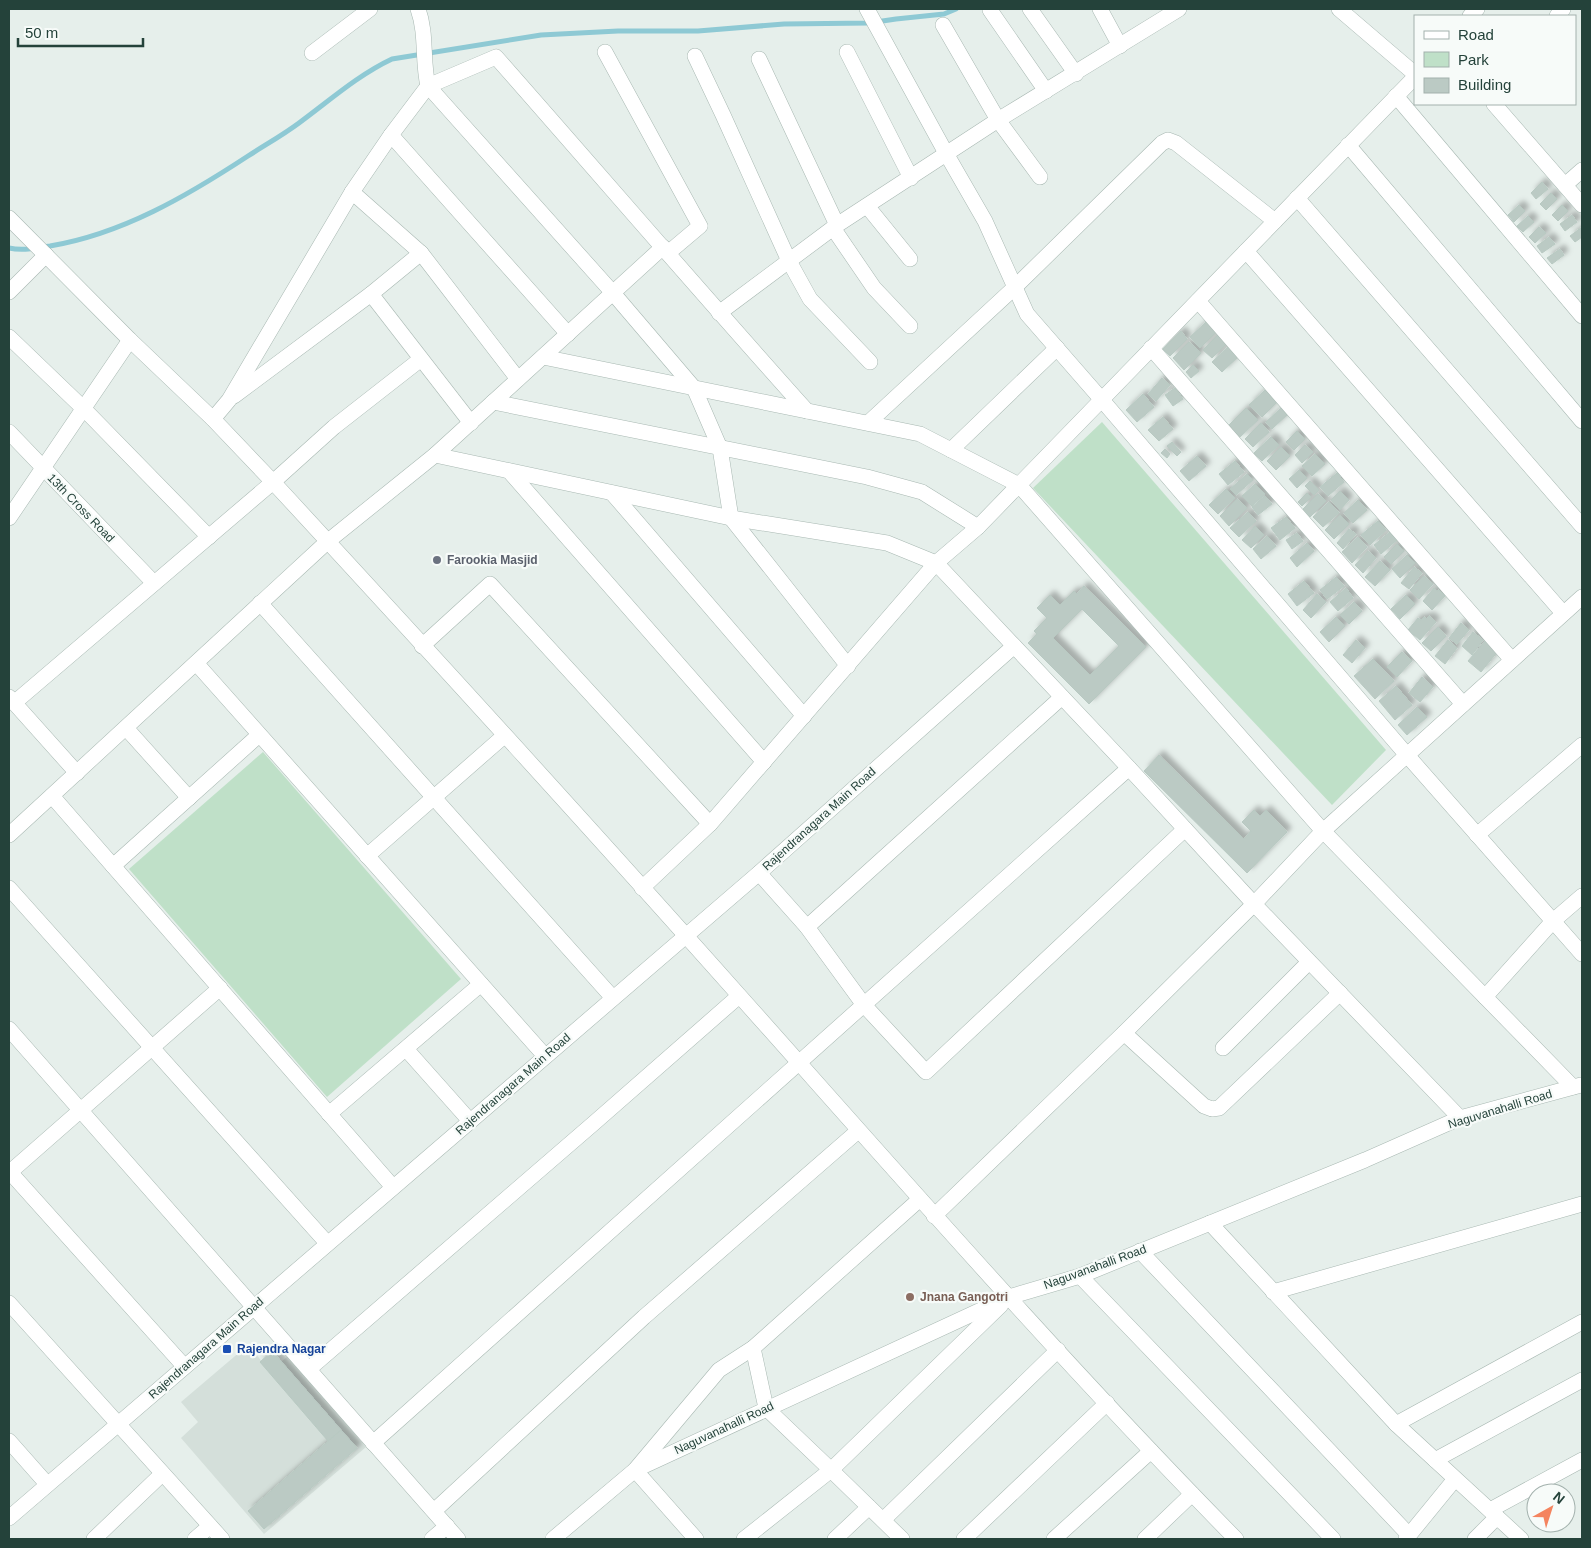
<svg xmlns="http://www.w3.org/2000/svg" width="1591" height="1548" viewBox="0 0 1591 1548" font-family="Arial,sans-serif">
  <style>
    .built { fill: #d4dfda }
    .green { fill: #bfe0c8 }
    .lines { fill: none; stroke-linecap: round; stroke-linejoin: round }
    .stream { stroke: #8ec9d4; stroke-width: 5 }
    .building { fill: #bbcac4; stroke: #b8c9c2; fill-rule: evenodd; filter: url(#shadow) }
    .minor-casing { stroke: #a8b8b2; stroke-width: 16 }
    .minor { stroke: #fff; stroke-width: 15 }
    .worship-dot { fill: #6b7280; stroke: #f7fbf9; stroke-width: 2 }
    .education-dot { fill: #8d6e63; stroke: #f7fbf9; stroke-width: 2 }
    .transit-dot { fill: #1a4fb4; stroke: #f7fbf9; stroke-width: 2 }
    .labels { text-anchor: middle; stroke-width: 4.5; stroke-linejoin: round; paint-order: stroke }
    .street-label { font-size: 12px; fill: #24423a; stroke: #f7fbf9 }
    .worship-label { font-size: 12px; font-weight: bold; fill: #5b616d; stroke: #f7fbf9; text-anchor: start }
    .education-label { font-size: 12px; font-weight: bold; fill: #785e54; stroke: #f7fbf9; text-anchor: start }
    .transit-label { font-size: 12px; font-weight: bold; fill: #164399; stroke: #f7fbf9; text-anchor: start }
  </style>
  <defs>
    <filter id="shadow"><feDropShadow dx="4.5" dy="-4.5" stdDeviation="2.5" flood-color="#0004"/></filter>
  </defs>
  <rect width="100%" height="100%" fill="#e6efeb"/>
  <!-- built -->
  <path class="built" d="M 248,1345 L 270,1371 L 288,1356 L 366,1447 L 264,1534 L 181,1438 L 198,1422 L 181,1402 Z"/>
  <!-- green -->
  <g class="green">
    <path d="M 1102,422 L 1386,750 L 1332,805 L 1033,488 Z"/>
    <path d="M 263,752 L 461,979 L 327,1097 L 129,869 Z"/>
  </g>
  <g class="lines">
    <!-- stream -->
    <path class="stream" d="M 9,248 C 23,251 35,248 50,246 C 122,234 187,196 248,156 C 265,145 283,135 299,123 C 329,101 358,75 392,59 L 541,35 L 618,31 L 698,31 L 784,24 L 869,23 L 896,19 L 944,14 L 956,9"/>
  </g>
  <!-- building -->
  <g class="building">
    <path d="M 1542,182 L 1548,189 L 1536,199 L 1531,193 Z"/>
    <path d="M 1551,193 L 1557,199 L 1546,210 L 1540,204 Z"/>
    <path d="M 1519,205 L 1525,211 L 1514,222 L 1508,215 Z"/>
    <path d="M 1562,205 L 1568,211 L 1558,221 L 1552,215 Z"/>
    <path d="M 1572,215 L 1577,222 L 1565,231 L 1560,224 Z"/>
    <path d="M 1528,216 L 1534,222 L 1523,232 L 1517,226 Z"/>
    <path d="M 1539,227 L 1546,233 L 1535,243 L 1529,237 Z"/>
    <path d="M 1582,227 L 1582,237 L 1575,242 L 1570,236 Z"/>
    <path d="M 1549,237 L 1555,244 L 1542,253 L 1537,246 Z"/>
    <path d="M 1560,249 L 1564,255 L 1552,264 L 1547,258 Z"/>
    <path d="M 1206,322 L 1216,332 L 1200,348 L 1190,337 Z"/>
    <path d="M 1181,331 L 1187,339 L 1170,356 L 1163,349 Z"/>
    <path d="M 1218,335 L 1226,344 L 1212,358 L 1203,350 Z"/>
    <path d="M 1189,342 L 1201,353 L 1184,370 L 1173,358 Z"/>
    <path d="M 1228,347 L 1238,357 L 1222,372 L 1212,362 Z"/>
    <path d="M 1193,365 L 1199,371 L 1191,378 L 1186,372 Z"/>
    <path d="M 1162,378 L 1170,385 L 1156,401 L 1148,394 Z"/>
    <path d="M 1175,388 L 1183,399 L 1173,406 L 1165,395 Z"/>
    <path d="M 1265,390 L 1277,402 L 1262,417 L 1249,405 Z"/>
    <path d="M 1143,394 L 1154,407 L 1137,422 L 1126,410 Z"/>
    <path d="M 1246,408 L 1258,420 L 1239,438 L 1228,426 Z"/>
    <path d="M 1281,408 L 1287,415 L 1272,429 L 1266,422 Z"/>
    <path d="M 1163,417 L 1173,429 L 1159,441 L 1148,430 Z"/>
    <path d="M 1261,423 L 1269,432 L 1253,447 L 1245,439 Z"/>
    <path d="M 1297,431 L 1305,439 L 1294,450 L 1286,442 Z"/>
    <path d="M 1271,437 L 1279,445 L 1262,461 L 1254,453 Z"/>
    <path d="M 1172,442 L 1181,452 L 1177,456 L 1167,446 Z"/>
    <path d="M 1305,445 L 1313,452 L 1302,463 L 1295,455 Z"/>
    <path d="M 1281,447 L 1290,456 L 1276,470 L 1267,461 Z"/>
    <path d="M 1165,449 L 1170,454 L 1167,458 L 1161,453 Z"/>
    <path d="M 1315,454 L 1325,464 L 1312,476 L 1302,466 Z"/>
    <path d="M 1197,456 L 1206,466 L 1189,481 L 1180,471 Z"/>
    <path d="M 1235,461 L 1244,472 L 1228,485 L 1219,474 Z"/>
    <path d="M 1299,470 L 1307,478 L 1297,488 L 1289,479 Z"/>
    <path d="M 1337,473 L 1344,482 L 1328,496 L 1320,487 Z"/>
    <path d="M 1247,474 L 1253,480 L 1236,495 L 1230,489 Z"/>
    <path d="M 1310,481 L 1319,490 L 1314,495 L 1305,486 Z"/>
    <path d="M 1255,484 L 1265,494 L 1252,506 L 1242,496 Z"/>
    <path d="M 1226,489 L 1235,498 L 1218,514 L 1209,505 Z"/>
    <path d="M 1340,491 L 1349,500 L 1340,510 L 1331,500 Z"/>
    <path d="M 1307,493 L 1311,497 L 1302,506 L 1298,502 Z"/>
    <path d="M 1318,494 L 1326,501 L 1310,517 L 1303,509 Z"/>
    <path d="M 1265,496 L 1272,504 L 1258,515 L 1252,507 Z"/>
    <path d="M 1237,499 L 1247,508 L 1229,526 L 1220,516 Z"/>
    <path d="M 1358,500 L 1367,510 L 1353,523 L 1344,513 Z"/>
    <path d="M 1329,502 L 1339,513 L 1323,527 L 1313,517 Z"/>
    <path d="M 1248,512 L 1256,521 L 1239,537 L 1230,528 Z"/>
    <path d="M 1340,515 L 1349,524 L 1334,539 L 1325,530 Z"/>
    <path d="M 1286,517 L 1295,528 L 1280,540 L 1271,528 Z"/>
    <path d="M 1378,521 L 1386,530 L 1370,545 L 1361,535 Z"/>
    <path d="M 1255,526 L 1264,535 L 1251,548 L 1242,540 Z"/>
    <path d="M 1349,529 L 1356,534 L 1343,549 L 1337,543 Z"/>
    <path d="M 1390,532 L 1397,540 L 1381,554 L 1374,545 Z"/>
    <path d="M 1297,533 L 1303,541 L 1292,549 L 1286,540 Z"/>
    <path d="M 1267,536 L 1276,546 L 1261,559 L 1253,549 Z"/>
    <path d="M 1358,537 L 1367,547 L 1352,563 L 1342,552 Z"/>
    <path d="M 1307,543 L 1314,551 L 1297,567 L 1290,558 Z"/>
    <path d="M 1397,544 L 1404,551 L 1391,564 L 1384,557 Z"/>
    <path d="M 1368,551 L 1376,558 L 1363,573 L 1355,565 Z"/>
    <path d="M 1407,555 L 1415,563 L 1400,578 L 1392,569 Z"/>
    <path d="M 1380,561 L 1390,570 L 1375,586 L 1365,577 Z"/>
    <path d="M 1414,567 L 1422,573 L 1409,589 L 1401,583 Z"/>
    <path d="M 1424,576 L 1433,584 L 1419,599 L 1410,590 Z"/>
    <path d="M 1336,577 L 1344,586 L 1327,599 L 1320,590 Z"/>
    <path d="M 1304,581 L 1314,593 L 1297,606 L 1288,594 Z"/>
    <path d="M 1084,586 L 1146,647 L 1089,704 L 1028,643 L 1037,634 L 1034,631 L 1047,618 L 1037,608 L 1050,595 L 1060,605 L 1074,591 L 1077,594 ZM 1082,609 L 1119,646 L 1090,675 L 1053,638 Z"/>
    <path d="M 1346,588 L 1353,598 L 1338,611 L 1330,602 Z"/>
    <path d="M 1434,588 L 1437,591 L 1439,590 L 1445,596 L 1432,610 L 1423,601 Z"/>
    <path d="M 1317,594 L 1326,602 L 1311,618 L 1303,610 Z"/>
    <path d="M 1406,595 L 1415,604 L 1400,619 L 1391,609 Z"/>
    <path d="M 1354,602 L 1362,611 L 1349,624 L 1340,615 Z"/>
    <path d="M 1429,616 L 1436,622 L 1420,640 L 1408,630 L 1418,618 L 1421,620 L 1424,617 L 1427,619 Z"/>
    <path d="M 1336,617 L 1345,626 L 1329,642 L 1320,632 Z"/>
    <path d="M 1461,623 L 1469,630 L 1457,644 L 1449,638 Z"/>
    <path d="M 1438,627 L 1446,636 L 1431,651 L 1422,643 Z"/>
    <path d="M 1473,632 L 1483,640 L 1472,655 L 1462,646 Z"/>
    <path d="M 1356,640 L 1365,648 L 1352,663 L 1343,655 Z"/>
    <path d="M 1448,640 L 1457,648 L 1445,664 L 1435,656 Z"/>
    <path d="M 1486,640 L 1499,650 L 1481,672 L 1468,661 Z"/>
    <path d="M 1402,652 L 1412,661 L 1397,677 L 1387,667 Z"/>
    <path d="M 1373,659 L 1394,681 L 1375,699 L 1354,676 Z"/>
    <path d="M 1422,677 L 1433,687 L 1420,702 L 1409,693 Z"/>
    <path d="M 1396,686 L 1412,705 L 1395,720 L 1379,701 Z"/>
    <path d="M 1417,707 L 1427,717 L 1407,735 L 1398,725 Z"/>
    <path d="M 1159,755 L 1244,839 L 1251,831 L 1242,822 L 1254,810 L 1260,816 L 1266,810 L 1287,832 L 1247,873 L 1144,771 Z"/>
    <path d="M 272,1351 L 341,1430 L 328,1441 L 260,1362 Z"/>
    <path d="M 341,1430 L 357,1448 L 264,1529 L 248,1511 Z"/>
  </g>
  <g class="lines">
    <defs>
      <g id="minor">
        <path d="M 418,9 C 427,34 422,60 428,86 L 613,293 L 694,388 L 720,448 L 731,518 L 848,666"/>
        <path d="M 867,9 L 947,155 L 985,221 L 1027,314 L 1102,400 L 1406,754 L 1582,954"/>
        <path d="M 1030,9 L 1076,74"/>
        <path d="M 1100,9 L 1120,46"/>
        <path d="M 1339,9 L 1415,74"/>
        <path d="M 990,10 L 1046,91"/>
        <path d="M 1470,16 L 1477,9"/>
        <path d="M 1557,16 L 1563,9"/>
        <path d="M 943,25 L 998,120 L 1040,177"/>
        <path d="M 605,52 L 700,226 L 668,253"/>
        <path d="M 847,52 L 911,178"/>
        <path d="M 312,53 L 370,9"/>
        <path d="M 695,56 L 723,115 L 789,261 L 810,299 L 870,362"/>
        <path d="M 759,59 L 837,225"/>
        <path d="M 1396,96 L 1582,316"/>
        <path d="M 1494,104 L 1582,205"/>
        <path d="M 391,135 L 568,334"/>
        <path d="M 1348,145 L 1582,421"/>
        <path d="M 1565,185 L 1582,170"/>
        <path d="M 352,192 L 421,253 L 518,379"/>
        <path d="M 1297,198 L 1582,526"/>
        <path d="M 867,206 L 910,259"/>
        <path d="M 9,218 L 130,340 L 213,419 L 273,482 C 429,651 584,821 737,993 C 901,1177 1063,1363 1236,1539"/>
        <path d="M 833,228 L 874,288 L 910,326"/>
        <path d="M 1246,251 L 1563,613"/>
        <path d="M 9,292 L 46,255"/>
        <path d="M 371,294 L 471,423"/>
        <path d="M 1198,301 L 1512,660"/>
        <path d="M 719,313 L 837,225 L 998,120 L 1179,9"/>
        <path d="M 9,337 L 83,408 L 209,537"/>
        <path d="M 1151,348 L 1463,704"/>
        <path d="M 543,357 L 920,434 L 1019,485 L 1323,831 L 1573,1087"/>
        <path d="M 234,396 L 371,294 L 421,253"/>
        <path d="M 493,402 L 867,477 L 922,492 L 978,527"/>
        <path d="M 213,419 L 229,400 L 352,192 L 391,135 L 428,86 L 496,57 C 600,175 702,294 807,411"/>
        <path d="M 868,423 L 1014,288 L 1162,143 L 1168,140 L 1176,143 L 1275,221"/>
        <path d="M 9,432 L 154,583"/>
        <path d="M 951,450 L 1057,348"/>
        <path d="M 435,455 L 731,518 L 887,543 L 936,563 L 1129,768 L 1254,904 L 1460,1118"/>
        <path d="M 509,471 L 764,762"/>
        <path d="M 612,493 L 804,716"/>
        <path d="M 9,518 L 130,340"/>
        <path d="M 260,603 L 613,998"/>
        <path d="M 422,646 L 490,584 L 710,824"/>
        <path d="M 196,663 L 545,1056"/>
        <path d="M 9,697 L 77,773"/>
        <path d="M 14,703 L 273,482 L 334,427 L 421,359"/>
        <path d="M 126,728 L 189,798"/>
        <path d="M 52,796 L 393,1187"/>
        <path d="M 9,835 L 327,542 L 435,455 L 663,247"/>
        <path d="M 1477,835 L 1582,745"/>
        <path d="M 367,856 L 504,736"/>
        <path d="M 113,866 L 259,735"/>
        <path d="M 759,873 L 807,927 L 864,1005 L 926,1072 L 1185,829"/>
        <path d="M 9,888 L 327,1243"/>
        <path d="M 642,888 L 710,824 L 936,563 L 978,527 L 1415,77"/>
        <path d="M 807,927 L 1062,697"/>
        <path d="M 1485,997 L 1553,921 L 1582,896"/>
        <path d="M 9,1029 L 458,1539"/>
        <path d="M 1124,1033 L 1204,1106 L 1212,1109 L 1219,1108 L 1340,993"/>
        <path d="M 1223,1048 L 1309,962"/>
        <path d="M 406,1049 L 470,1121"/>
        <path d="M 329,1114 L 481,984"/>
        <path d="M 9,1171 L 184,1366"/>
        <path d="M 9,1173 L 220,988"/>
        <path d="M 934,1216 L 1124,1033 L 1254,904 L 1323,831 L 1582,597"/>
        <path d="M 1210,1223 L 1396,1424 L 1521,1539"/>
        <path d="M 1140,1251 L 1409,1535"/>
        <path d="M 1080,1276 L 1333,1539"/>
        <path d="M 1273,1292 L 1582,1204"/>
        <path d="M 9,1303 L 222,1539"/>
        <path d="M 753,1348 L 766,1408 L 831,1470 L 902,1539"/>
        <path d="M 309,1369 L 594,1123 L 739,996"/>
        <path d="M 1396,1424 L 1582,1322"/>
        <path d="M 9,1441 L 47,1484"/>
        <path d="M 373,1443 L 1129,768"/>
        <path d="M 1435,1460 L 1582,1380"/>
        <path d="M 1490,1510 L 1582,1460"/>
        <path d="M 434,1511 L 644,1317 L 858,1131"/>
        <path d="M 9,1518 L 759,873 L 1014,646"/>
        <path d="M 883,1520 L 1058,1350"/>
        <path d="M 94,1539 L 162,1474"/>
        <path d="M 195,1539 L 210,1526"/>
        <path d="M 432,1539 L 447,1526"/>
        <path d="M 553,1539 L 635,1470 L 1009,1297 L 1080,1276 L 1365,1160 L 1460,1118 L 1581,1085"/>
        <path d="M 696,1539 L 635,1470 L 719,1370 L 753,1348 L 920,1199"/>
        <path d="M 744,1539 L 831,1470 L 1001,1305"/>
        <path d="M 835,1539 L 869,1507"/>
        <path d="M 964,1539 L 1107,1403"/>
        <path d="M 1054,1539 L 1151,1451"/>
        <path d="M 1145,1539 L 1192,1494"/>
        <path d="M 1406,1539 L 1455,1479"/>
        <path d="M 1475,1539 L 1497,1517"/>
      </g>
    </defs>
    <!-- minor casing -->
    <use href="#minor" class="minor-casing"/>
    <!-- minor -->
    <use href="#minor" class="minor"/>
  </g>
  <!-- markers -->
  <circle class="worship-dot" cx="437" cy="560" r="5"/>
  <circle class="education-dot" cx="910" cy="1297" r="5"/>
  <rect class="transit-dot" x="222" y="1344" width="10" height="10" rx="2.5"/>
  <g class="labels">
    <!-- street labels -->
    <g class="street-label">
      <text transform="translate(81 508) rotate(46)" y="4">13th Cross Road</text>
      <text transform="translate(819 819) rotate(-42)" y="4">Rajendranagara Main Road</text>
      <text transform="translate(513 1084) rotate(-41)" y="4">Rajendranagara Main Road</text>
      <text transform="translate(1500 1109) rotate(-17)" y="4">Naguvanahalli Road</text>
      <text transform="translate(1095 1267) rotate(-20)" y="4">Naguvanahalli Road</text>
      <text transform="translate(206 1348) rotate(-41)" y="4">Rajendranagara Main Road</text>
      <text transform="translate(724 1428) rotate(-25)" y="4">Naguvanahalli Road</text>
    </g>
    <!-- worship labels -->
    <g class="worship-label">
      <text x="447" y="564">Farookia Masjid</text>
    </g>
    <!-- education labels -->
    <g class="education-label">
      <text x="920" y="1301">Jnana Gangotri</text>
    </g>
    <!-- transit labels -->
    <g class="transit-label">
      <text x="237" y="1353">Rajendra Nagar</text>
    </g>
  </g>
  <!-- border -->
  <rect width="1591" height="1548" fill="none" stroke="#24423a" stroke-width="20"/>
  <!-- legend -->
  <rect x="1414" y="15" width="162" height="90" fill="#f7fbf9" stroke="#a3b1ad"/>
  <rect x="1424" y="31" width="25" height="8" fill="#ffffff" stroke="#a3b1ad"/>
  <text x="1458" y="40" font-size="15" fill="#24423a">Road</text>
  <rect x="1424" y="52" width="25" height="15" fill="#bfe0c8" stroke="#a3b1ad"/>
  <text x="1458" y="65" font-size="15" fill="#24423a">Park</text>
  <rect x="1424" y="78" width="25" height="15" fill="#bbcac4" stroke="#a3b1ad"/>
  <text x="1458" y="90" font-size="15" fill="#24423a">Building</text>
  <!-- north arrow -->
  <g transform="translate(1551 1508) rotate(39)"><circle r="24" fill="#f7fbf9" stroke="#a3b1ad"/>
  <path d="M0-4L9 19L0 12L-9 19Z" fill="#f4845f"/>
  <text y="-8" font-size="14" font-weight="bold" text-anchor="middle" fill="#24423a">N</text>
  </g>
  <!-- scale -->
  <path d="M18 38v8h125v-8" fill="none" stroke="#24423a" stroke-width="2.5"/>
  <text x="25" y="38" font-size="15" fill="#24423a" stroke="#f7fbf9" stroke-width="4" paint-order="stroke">50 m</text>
</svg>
